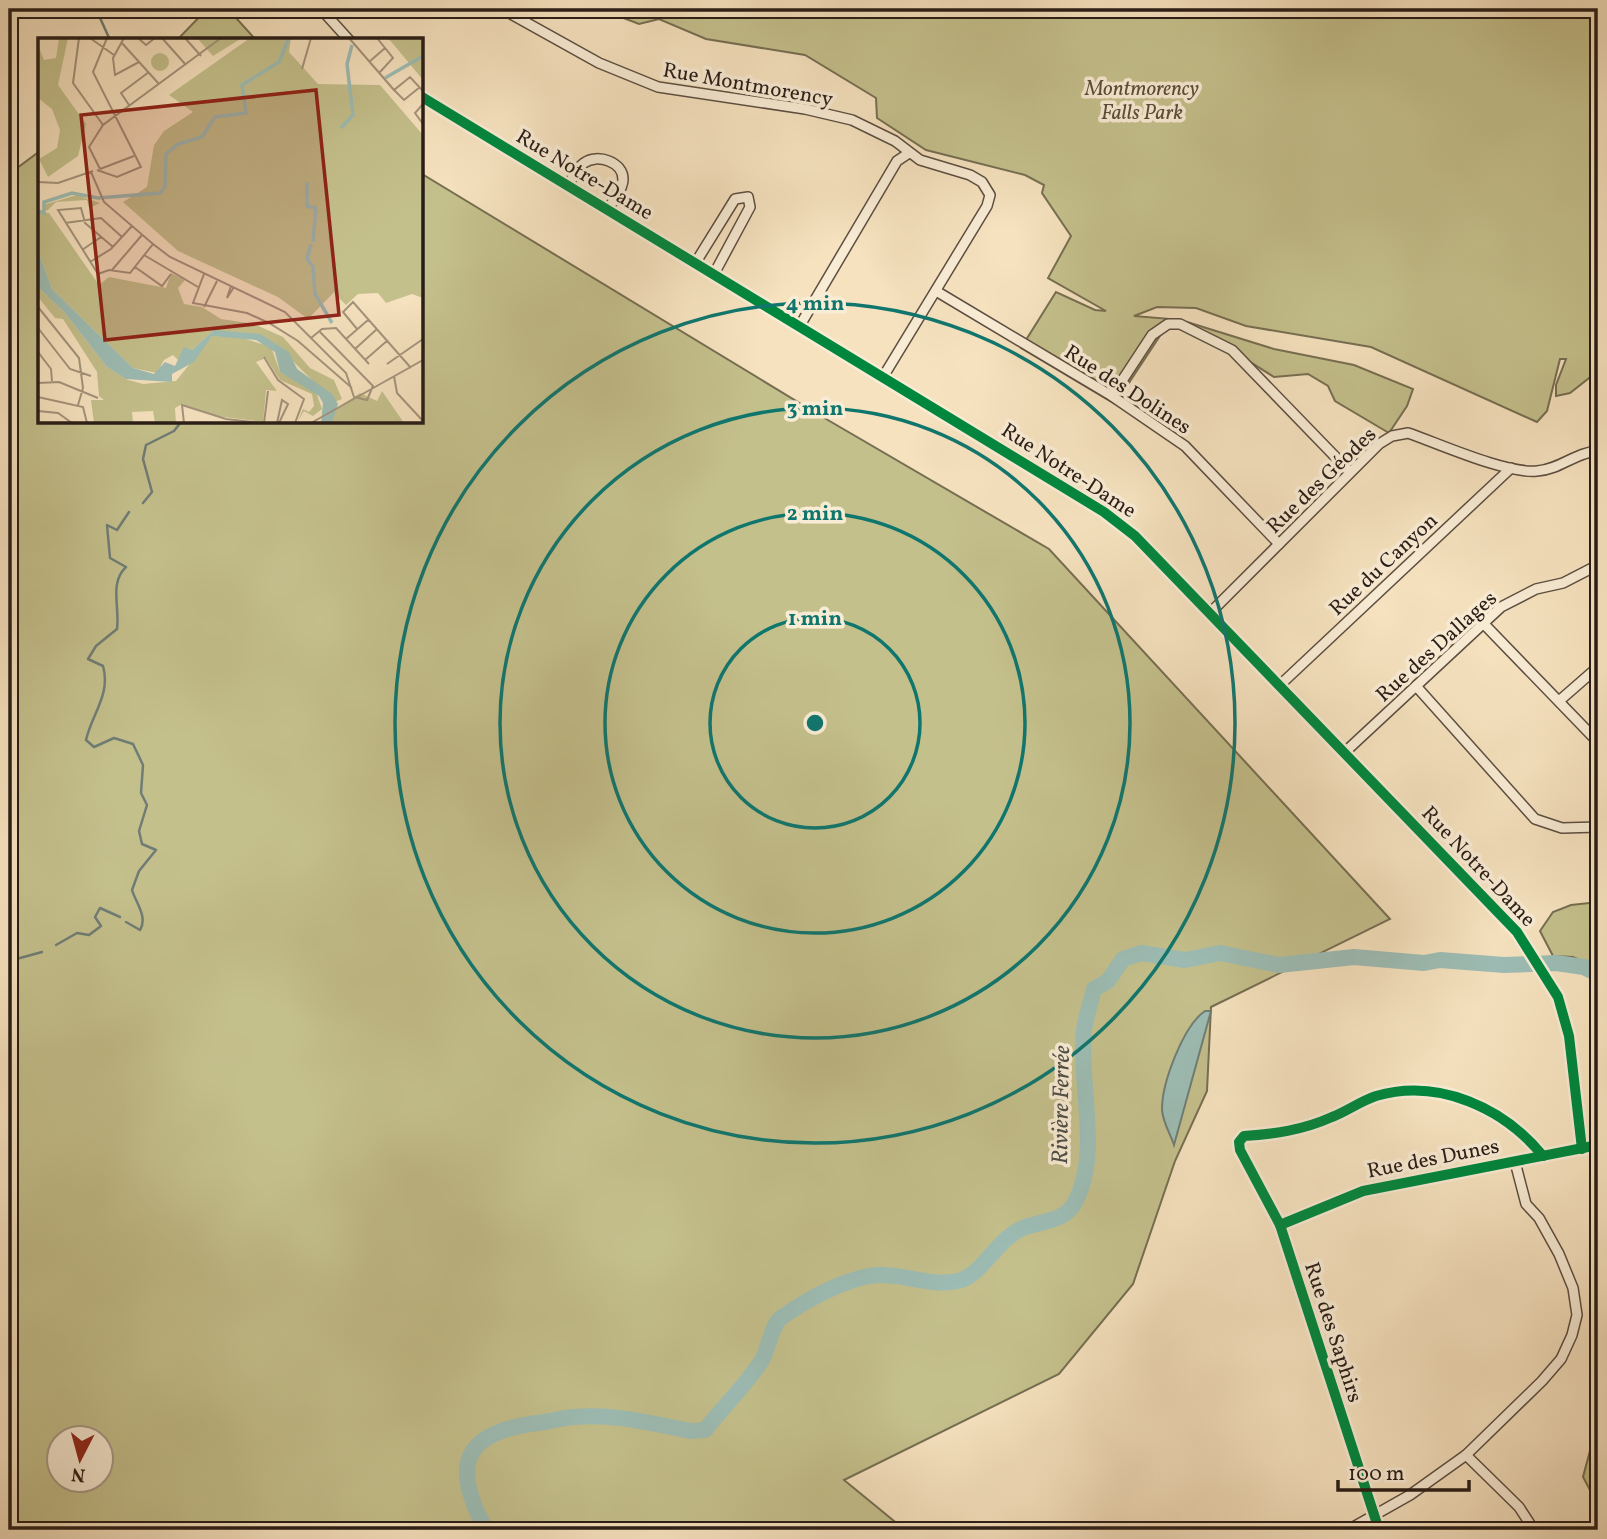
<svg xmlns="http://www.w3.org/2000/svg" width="1607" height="1539" viewBox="0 0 1607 1539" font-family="Vollkorn,serif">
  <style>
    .green { fill: #c4c08c; stroke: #766e52; stroke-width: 2; fill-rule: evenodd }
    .water { fill: #9dbdb5; stroke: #6f7d76; stroke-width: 2 }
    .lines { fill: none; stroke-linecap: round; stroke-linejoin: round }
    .stream { stroke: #6f7d76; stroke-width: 2.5 }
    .river { stroke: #9dbdb5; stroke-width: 16 }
    .minor-casing { stroke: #5c4e41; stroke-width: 12 }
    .minor { stroke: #f9ecd5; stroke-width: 9 }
    .cycleway-casing { stroke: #f9ecd5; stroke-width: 15 }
    .cycleway { stroke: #00873e; stroke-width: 10 }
    .ring { fill: none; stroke: #0f766e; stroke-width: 3.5 }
    .labels { text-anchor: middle; stroke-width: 7; stroke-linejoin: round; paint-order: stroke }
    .street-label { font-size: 21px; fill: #291d17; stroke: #f9ecd5 }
    .park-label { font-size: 21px; font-style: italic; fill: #584e3a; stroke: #f9ecd5 }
    .water-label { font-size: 23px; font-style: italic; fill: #4c4d46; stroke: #f9ecd5 }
    .inset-river { fill: none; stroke: #9dbdb5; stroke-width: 3.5 }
    .inset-road { fill: none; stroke: #a4937c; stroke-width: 2 }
    .view { fill: #8f2418; fill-opacity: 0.15; stroke: #8f2418; stroke-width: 3.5 }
    .inset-edge { fill: none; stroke: #291d17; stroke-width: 3.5 }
    .centre { fill: #0f766e; stroke: #f9ecd5; stroke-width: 3.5 }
    .ring-label { font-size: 21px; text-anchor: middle; font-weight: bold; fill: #0f766e; stroke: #f9ecd5; stroke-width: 7; stroke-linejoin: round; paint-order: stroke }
  </style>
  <rect width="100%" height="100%" fill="#f6e2bf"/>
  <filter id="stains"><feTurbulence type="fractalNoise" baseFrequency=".00286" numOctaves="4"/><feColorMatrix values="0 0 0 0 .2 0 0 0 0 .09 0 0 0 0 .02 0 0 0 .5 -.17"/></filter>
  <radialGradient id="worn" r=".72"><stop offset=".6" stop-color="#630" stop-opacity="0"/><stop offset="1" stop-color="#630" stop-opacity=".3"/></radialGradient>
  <!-- green -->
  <g class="green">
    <path d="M 207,9 L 228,9 L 256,40 L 177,40 Z"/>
    <path d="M 600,9 L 1598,9 L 1598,371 L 1570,393 L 1556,396 L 1556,385 L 1566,359 L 1560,359 L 1547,411 L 1537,422 L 1371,347 L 1246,326 L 1196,308 L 1157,307 L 1134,316 L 1171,319 L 1115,404 L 1021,348 L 1056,292 L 1095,310 L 1106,311 L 1048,278 L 1071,236 L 1042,193 L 1044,185 L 1025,175 L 926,150 L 877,118 L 876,98 L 805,55 L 706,39 L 659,19 L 639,24 Z"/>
    <path d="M 40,151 L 40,422 L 422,422 L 422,174 L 821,416 L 1049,549 L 1390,919 L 1211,1007 L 1207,1091 L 1175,1161 L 1133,1284 L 1059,1374 L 844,1480 L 905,1530 L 9,1530 L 9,174 ZM 60,1438 L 102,1438 L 102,1480 L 60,1480 Z"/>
    <path d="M 1187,322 L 1274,349 L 1354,365 L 1413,389 L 1407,406 L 1389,433 L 1335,401 L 1328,386 L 1308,374 L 1274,377 Z"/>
    <path d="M 1598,902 L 1598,968 L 1573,957 L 1553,956 L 1540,931 L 1553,912 L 1571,905 Z"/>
    <path d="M 1598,1421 L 1598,1505 L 1583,1477 Z"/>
  </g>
  <!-- water -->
  <path class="water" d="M 1205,1011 L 1211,1011 L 1174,1145 C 1171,1135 1162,1121 1162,1109 C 1162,1083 1183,1026 1205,1011 Z"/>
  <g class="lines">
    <!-- stream -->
    <g class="stream">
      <path d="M 96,9 L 110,40"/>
      <path d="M 143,503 L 152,492 L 143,459 L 146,445 L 174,431 L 181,422"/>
      <path d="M 126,922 L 140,930 C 148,917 136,903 132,890 L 139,871 L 156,850 L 142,844 L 139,831 L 147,805 L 141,793 L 143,765 L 133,744 L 114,738 L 94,747 L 86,740 C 92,714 111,694 103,666 L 88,659 L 96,646 L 117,629 C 120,607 109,583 126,567 L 110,558 L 107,525 L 117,530 L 129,512"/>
      <path d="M 56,945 L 77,933 L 89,935 L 101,926 L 95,917 L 100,908 L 120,917"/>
      <path d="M 9,961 L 42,952"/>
    </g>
    <!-- river -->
    <path class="river" d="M 486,1530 C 451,1465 462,1433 537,1423 C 549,1422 561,1418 574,1417 C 613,1413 654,1424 691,1431 L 705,1430 C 723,1407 746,1385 762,1360 C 769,1348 771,1325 782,1317 C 808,1299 847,1277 879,1275 C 906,1274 931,1287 958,1281 C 983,1275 995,1240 1023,1228 C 1040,1221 1064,1222 1074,1204 C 1102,1155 1078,1083 1084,1030 C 1086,1016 1091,1002 1094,989 L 1108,981 L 1123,959 L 1141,953 L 1185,960 L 1220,953 L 1279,965 L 1354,957 L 1424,963 L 1440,960 L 1504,965 L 1556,963 L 1584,967 L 1598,974"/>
    <defs>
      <g id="minor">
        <path d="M 321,9 L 349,40"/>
        <path d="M 502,9 L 599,63 L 658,87 L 805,109 L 852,120 L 895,141 L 920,160 L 970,175 L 982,182 L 990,195 L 987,206 L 883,377"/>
        <path d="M 422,97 L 1104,512 L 1135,536 L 1517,932 L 1558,997 L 1569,1036 L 1582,1149"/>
        <path d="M 568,186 C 572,178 577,168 584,163 C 597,153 624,162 623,180 C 622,191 613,201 607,210"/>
        <path d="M 696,262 L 735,199 L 748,197 L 750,207 L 714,274"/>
        <path d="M 936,291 L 1112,396 L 1185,446 L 1279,544"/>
        <path d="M 799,327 L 897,161 L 909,153"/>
        <path d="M 1112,396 L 1152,335 L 1168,324 L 1180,324 L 1232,350 L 1350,472"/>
        <path d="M 1210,613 L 1379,444 L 1392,436 L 1408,433 C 1440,444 1506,474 1537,471 C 1559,470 1576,452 1598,451"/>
        <path d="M 1483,623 L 1598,742"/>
        <path d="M 1280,685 L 1511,468"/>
        <path d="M 1416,686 L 1535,819 L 1562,828 L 1598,827"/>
        <path d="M 1559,701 L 1598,667"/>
        <path d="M 1345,752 L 1501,607 L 1536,589 L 1563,583 L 1598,565"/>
        <path d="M 1280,1225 L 1363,1191 L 1598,1145"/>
        <path d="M 1466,1455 L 1519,1507 L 1534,1530"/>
        <path d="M 1348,1530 L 1410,1495 L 1466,1455 L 1542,1381 L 1561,1359 L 1572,1335 L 1577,1315 L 1573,1288 L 1559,1254 L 1539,1218 L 1526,1204 L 1515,1162"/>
        <path d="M 1379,1530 L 1280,1225 L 1240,1150 L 1239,1142 L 1244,1136 C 1275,1134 1303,1130 1332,1117 C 1347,1111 1361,1101 1376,1096 C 1439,1078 1504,1108 1543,1156"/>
      </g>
    </defs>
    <!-- minor casing -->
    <use href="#minor" class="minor-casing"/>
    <!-- minor -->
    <use href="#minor" class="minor"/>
    <defs>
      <g id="cycleway">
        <path d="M 422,97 L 1104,512 L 1135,536 L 1517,932 L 1558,997 L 1569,1036 L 1582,1149"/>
        <path d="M 1280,1225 L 1363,1191 L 1598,1145"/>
        <path d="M 1379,1530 L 1280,1225 L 1240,1150 L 1239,1142 L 1244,1136 C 1275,1134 1303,1130 1332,1117 C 1347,1111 1361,1101 1376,1096 C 1439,1078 1504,1108 1543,1156"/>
      </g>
    </defs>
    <!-- cycleway casing -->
    <use href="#cycleway" class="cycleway-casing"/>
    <!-- cycleway -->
    <use href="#cycleway" class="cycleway"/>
  </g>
  <!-- distance rings -->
  <g class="ring">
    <circle cx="815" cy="723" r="105"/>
    <circle cx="815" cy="723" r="210"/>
    <circle cx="815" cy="723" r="315"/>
    <circle cx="815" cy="723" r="420"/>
  </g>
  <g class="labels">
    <!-- street labels -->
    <g class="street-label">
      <text transform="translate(748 84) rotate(10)" y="7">Rue Montmorency</text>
      <text transform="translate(585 174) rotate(31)" y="7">Rue Notre-Dame</text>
      <text transform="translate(1128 389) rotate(33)" y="7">Rue des Dolines</text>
      <text transform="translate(1069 470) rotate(33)" y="7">Rue Notre-Dame</text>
      <text transform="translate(1321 480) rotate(-44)" y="7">Rue des Géodes</text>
      <text transform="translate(1383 564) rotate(-43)" y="7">Rue du Canyon</text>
      <text transform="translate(1436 646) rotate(-42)" y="7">Rue des Dallages</text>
      <text transform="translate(1479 866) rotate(47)" y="7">Rue Notre-Dame</text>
      <text transform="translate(1433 1158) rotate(-11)" y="7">Rue des Dunes</text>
      <text transform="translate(1334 1332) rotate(72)" y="7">Rue des Saphirs</text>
    </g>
    <!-- park labels -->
    <g class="park-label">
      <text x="1142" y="95">Montmorency<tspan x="1142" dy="24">Falls Park</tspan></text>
    </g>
    <!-- water labels -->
    <g class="water-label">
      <text transform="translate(1060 1105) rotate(-89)" y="8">Rivière Ferrée</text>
    </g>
  </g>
  <!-- overview -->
  <g transform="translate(38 38)">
    <rect width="385" height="385" fill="#f6e2bf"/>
    <path d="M 21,0 L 30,0 L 20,47 L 48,86 L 40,118 L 10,139 L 1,121 L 19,110 L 22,92 L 14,71 L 0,60 L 0,7 L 6,22 L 18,20 ZM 159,0 L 204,0 L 175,18 ZM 212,0 L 253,0 L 251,14 L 280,46 L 342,47 L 385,97 L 385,260 L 374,256 L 348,265 L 340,255 L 320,256 L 308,267 L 296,255 L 303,247 L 270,281 L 240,259 L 140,213 L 85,164 L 109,149 L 116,107 L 126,93 L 155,74 L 131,57 ZM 350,0 L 385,0 L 385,42 L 371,25 ZM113 24a9 9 0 1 1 18 0a9 9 0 1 1-18 0ZM 39,157 L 62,165 L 51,170 L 49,162 L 18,164 L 9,173 L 5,167 ZM 0,174 L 11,175 L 61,247 L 71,239 L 128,250 L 133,235 L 147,242 L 140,250 L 146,266 L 164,269 L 183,281 L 216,286 L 245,299 L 272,330 L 296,342 L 304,361 L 296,364 L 238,306 L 175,293 L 154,312 L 148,311 L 142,324 L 135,317 L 126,322 L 119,335 L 95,330 L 14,251 L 0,213 ZM 0,230 L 1,250 L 27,275 L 69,329 L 90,342 L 105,346 L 138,343 L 174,298 L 202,299 L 233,309 L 242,334 L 278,354 L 284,371 L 275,378 L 266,373 L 260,383 L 265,371 L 271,374 L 276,368 L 274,356 L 242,342 L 228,320 L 218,324 L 239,353 L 228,352 L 225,384 L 178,378 L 144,366 L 137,370 L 138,385 L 117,385 L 115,373 L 94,374 L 95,385 L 56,385 L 53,362 L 66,362 L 61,358 L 59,334 L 25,281 L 17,280 L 0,259 ZM 344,353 L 366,385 L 294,385 L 296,372 L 322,355 L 339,363 Z" fill="#c4c08c"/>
    <path d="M 0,213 L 14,251 L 95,330 L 116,336 L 127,324 L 137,328 L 146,309 L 154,312 L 176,292 L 222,296 L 251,314 L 259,331 L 294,356 L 300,366 L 294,385 L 283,385 L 285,365 L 281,358 L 242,334 L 237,314 L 218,302 L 174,298 L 156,324 L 134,336 L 134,344 L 88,341 L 69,329 L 27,275 L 1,250 Z" fill="#9dbdb5"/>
    <path class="inset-river" d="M 347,40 L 385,18M 303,90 L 315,77 L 309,26 L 314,7M 269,144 L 269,168 L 278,170 L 275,204M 0,173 L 6,175 L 6,164 L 34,155 L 60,160 L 122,155 L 127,149 L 128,116 L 140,106 L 164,99 L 177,79 L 208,75 L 204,47 L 241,24 L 251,0M 273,206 L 269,221 L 275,229 L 277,256 L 294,285"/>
    <path class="inset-road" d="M 41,0 L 35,45 L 65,87M 52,0 L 76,17M 86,0 L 75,20 L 77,37 L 101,24M 100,0 L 108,7 L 117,0M 124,0 L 148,27M 147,0 L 163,18M 311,0 L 356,52 L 372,39 L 385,53M 339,0 L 355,20 L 341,35M 83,4 L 121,46M 331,24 L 347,10M 264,31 L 273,0M 356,52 L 366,62 L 382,49M 385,66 L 377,75 L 385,86M 91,67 L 83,55 L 111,34M 62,131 L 51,109 L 65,87 L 183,0M 62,131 L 96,118M 59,132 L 79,139 L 103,129 L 55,34 L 69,0M 53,134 L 66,164 L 115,206 L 132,219 L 247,274 L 308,335 L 316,359 L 329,362 L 335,348 L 282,294M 0,144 L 20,145 L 55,133M 27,185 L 63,180 L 84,199M 75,209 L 47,185 L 43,170 L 20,172 L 60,236 L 71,232 L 92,235 L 115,206M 44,212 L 63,199M 106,217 L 160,249M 52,224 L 73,211 L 94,188M 97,229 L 124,248 L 133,236M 74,232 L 104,197M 166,236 L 155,265 L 209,275 L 231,285 L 260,303 L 314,350M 193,248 L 189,260 L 196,249M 0,269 L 41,320 L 45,350 L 40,367M 166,269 L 179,243M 0,290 L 32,331 L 53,338M 319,291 L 305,274 L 315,264 L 373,330M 273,300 L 284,291 L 298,290 L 331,326M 308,301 L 330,282M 317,311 L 339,291M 0,314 L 13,331 L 14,343M 226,319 L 240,342 L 266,361 L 257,385M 327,322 L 350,302M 349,326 L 385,301M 356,338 L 359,355 L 385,383M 0,345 L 21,344 L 60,360M 0,359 L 45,369 L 49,385M 0,373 L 20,375 L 34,385M 146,385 L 144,367 L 188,381 L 223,385M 226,385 L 230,353M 239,385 L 244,362 L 250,366 L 241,385M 273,385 L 385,322"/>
    <path class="view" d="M 278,52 L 301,277 L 67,302 L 43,77 Z"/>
    <rect width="385" height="385" class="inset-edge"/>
  </g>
  <circle cx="815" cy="723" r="10" class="centre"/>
  <g class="ring-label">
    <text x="815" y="310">4 min</text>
    <text x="815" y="415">3 min</text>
    <text x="815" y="520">2 min</text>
    <text x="815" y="625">1 min</text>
  </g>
  <!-- margin -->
  <rect width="1607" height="1539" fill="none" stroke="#f6e2bf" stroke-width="35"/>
  <rect x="10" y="10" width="1586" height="1518" fill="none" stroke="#291d17" stroke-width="3.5"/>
  <rect x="18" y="18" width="1572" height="1504" fill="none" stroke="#291d17" stroke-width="2"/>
  <!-- north arrow -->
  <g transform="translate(80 1459) rotate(186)"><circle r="33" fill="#f9ecd5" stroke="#a69989" stroke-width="2"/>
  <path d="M0-5L12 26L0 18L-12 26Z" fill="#8f2418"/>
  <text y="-10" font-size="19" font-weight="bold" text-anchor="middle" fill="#291d17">N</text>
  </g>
  <!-- scale -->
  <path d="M1338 1480v10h131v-10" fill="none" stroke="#291d17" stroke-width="3.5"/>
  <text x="1348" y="1480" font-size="21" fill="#291d17" stroke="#f9ecd5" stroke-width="5" paint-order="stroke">100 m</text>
  <rect width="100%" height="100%" filter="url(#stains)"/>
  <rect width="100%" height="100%" fill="url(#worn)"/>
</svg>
